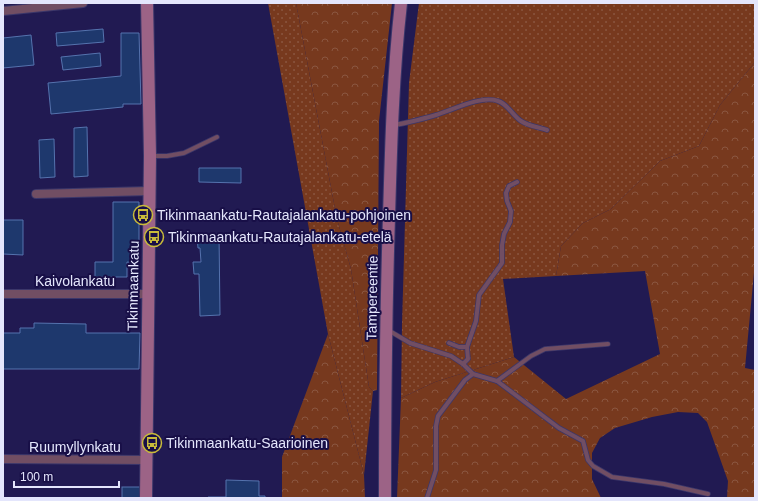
<svg xmlns="http://www.w3.org/2000/svg" width="758" height="501" viewBox="0 0 758 501" font-family="Arial,sans-serif">
  <style>
    .grass { fill: url(#grass-dots) }
    .forest { fill: url(#forest-crowns) }
    .building { fill: #1e386d; stroke: #5573ae }
    .lines { fill: none; stroke-linecap: round; stroke-linejoin: round }
    .lane-casing { stroke: #3c376a; stroke-width: 5.5 }
    .street-casing { stroke: #3c376a; stroke-width: 10 }
    .secondary-casing { stroke: #3c376a; stroke-width: 14 }
    .lane { stroke: #714e63; stroke-width: 4 }
    .street { stroke: #714e63; stroke-width: 8 }
    .secondary { stroke: #9c6386; stroke-width: 12 }
    .labels { text-anchor: middle; stroke-width: 4; stroke-linejoin: round; paint-order: stroke }
    .poi-label { font-size: 14px; fill: #e4e6fc; stroke: #180f47; text-anchor: start }
    .street-label { font-size: 14px; fill: #e4e6fc; stroke: #180f47 }
  </style>
  <defs>
    <pattern id="grass-dots" width="8" height="8" patternUnits="userSpaceOnUse"><rect width="8" height="8" fill="#77391e"/><path d="M2 2h.1M6 6h.1" fill="none" stroke="#8a5640" stroke-width="1.8" stroke-linecap="round"/></pattern>
    <pattern id="forest-crowns" width="20" height="18" patternUnits="userSpaceOnUse"><rect width="20" height="18" fill="#77391e"/><path d="M2 6a3 3 0 1 1 6 0M12 15a3 3 0 1 1 6 0" fill="none" stroke="#8a5640"/></pattern>
  </defs>
  <rect width="100%" height="100%" fill="#211a52"/>
  <!-- grass -->
  <g class="grass">
    <path d="M 268,3 L 296,3 L 337,219 L 351,269 L 369,387 L 373,391 L 364,475 L 328,334 Z"/>
    <path d="M 419,3 L 755,3 L 755,62 L 720,105 L 699,146 L 660,161 L 611,209 L 583,223 L 561,246 L 556,276 L 503,279 L 514,357 L 435,382 L 401,398 L 402,325 L 409,83 Z"/>
  </g>
  <!-- forest -->
  <g class="forest">
    <path d="M 296,3 L 392,3 L 379,121 L 377,390 L 373,391 L 369,387 L 351,269 L 337,219 Z"/>
    <path d="M 755,62 L 755,262 L 745,368 L 755,370 L 755,498 L 727,498 L 728,481 L 707,422 L 698,413 L 678,412 L 652,417 L 615,428 L 600,438 L 592,453 L 592,479 L 601,498 L 397,498 L 401,398 L 435,382 L 514,357 L 566,399 L 660,354 L 645,271 L 556,276 L 561,246 L 583,223 L 611,209 L 660,161 L 699,146 L 720,105 Z"/>
    <path d="M 328,334 L 364,475 L 365,498 L 282,498 L 282,457 Z"/>
  </g>
  <!-- building -->
  <g class="building">
    <path d="M 103,29 L 104,42 L 57,46 L 56,33 Z"/>
    <path d="M 121,33 L 139,33 L 141,104 L 123,104 L 123,107 L 51,114 L 48,83 L 121,76 Z"/>
    <path d="M 31,35 L 34,65 L 3,68 L 3,38 Z"/>
    <path d="M 100,53 L 101,66 L 63,70 L 61,57 Z"/>
    <path d="M 87,127 L 88,176 L 74,177 L 74,128 Z"/>
    <path d="M 54,139 L 55,177 L 40,178 L 39,140 Z"/>
    <path d="M 199,168 L 241,168 L 241,183 L 199,182 Z"/>
    <path d="M 113,202 L 139,202 L 139,263 L 127,262 L 127,277 L 95,277 L 95,262 L 113,262 Z"/>
    <path d="M 3,220 L 23,220 L 23,255 L 3,254 Z"/>
    <path d="M 219,234 L 220,315 L 200,316 L 199,274 L 194,274 L 193,262 L 201,262 L 200,248 L 198,248 L 197,235 Z"/>
    <path d="M 34,323 L 86,324 L 86,333 L 140,333 L 139,369 L 3,369 L 3,333 L 20,333 L 20,328 L 34,328 Z"/>
    <path d="M 226,480 L 259,481 L 259,496 L 265,496 L 265,498 L 208,498 L 208,497 L 226,497 Z"/>
    <rect x="122" y="487" width="18" height="11"/>
  </g>
  <g class="lines">
    <defs>
      <g id="lane">
        <path d="M 394,125 C 408,123 422,119 436,115 C 453,110 481,95 498,101 C 508,104 512,115 521,121 C 528,126 538,127 547,130"/>
        <path d="M 151,156 L 167,156 L 184,153 L 217,137"/>
        <path d="M 388,330 L 410,343 L 451,356 L 463,364 L 473,374 L 497,381 L 559,428 L 583,441 L 588,460 L 593,466 L 612,477 L 664,484 L 708,494"/>
        <path d="M 449,343 L 459,347 L 467,347"/>
        <path d="M 463,364 L 468,359 L 467,347 L 476,321 L 479,295 L 502,263 L 502,245 L 504,234 L 510,222 L 511,211 L 507,201 L 506,193 L 509,186 L 517,182"/>
        <path d="M 497,381 L 531,356 L 545,349 L 608,344"/>
        <path d="M 427,498 L 436,470 L 436,426 L 438,416 L 465,380 L 473,374"/>
      </g>
      <g id="street">
        <path d="M 3,11 L 83,3"/>
        <path d="M 36,194 L 149,191"/>
        <path d="M 3,294 L 148,294"/>
        <path d="M 3,459 L 146,460"/>
      </g>
      <g id="secondary">
        <path d="M 146,498 L 150,156 L 147,3"/>
        <path d="M 385,498 C 385,404 386,311 389,217 C 391,146 393,74 401,3"/>
      </g>
    </defs>
    <!-- lane casing -->
    <use href="#lane" class="lane-casing"/>
    <!-- street casing -->
    <use href="#street" class="street-casing"/>
    <!-- secondary casing -->
    <use href="#secondary" class="secondary-casing"/>
    <!-- lane -->
    <use href="#lane" class="lane"/>
    <!-- street -->
    <use href="#street" class="street"/>
    <!-- secondary -->
    <use href="#secondary" class="secondary"/>
  </g>
  <!-- icons -->
  <defs>
    <symbol id="bus-ring" viewBox="-11 -11 22 22"><circle r="9.5" fill="#180f47" stroke="#c9bb3a" stroke-width="1.5"/><path d="M-5-6H5V4H4V6H2V4H-2V6H-4V4H-5ZM-3.5-4V0h7V-4ZM-3.5 1.2v1.5H-2V1.2ZM2 1.2v1.5H3.5V1.2Z" fill="#c9bb3a"/></symbol>
  </defs>
  <g fill-rule="evenodd">
    <use href="#bus-ring" x="132" y="204" width="22" height="22"/>
    <use href="#bus-ring" x="143" y="226" width="22" height="22"/>
    <use href="#bus-ring" x="141" y="432" width="22" height="22"/>
  </g>
  <g class="labels">
    <!-- poi labels -->
    <g class="poi-label">
      <text x="157" y="220">Tikinmaankatu-Rautajalankatu-pohjoinen</text>
      <text x="168" y="242">Tikinmaankatu-Rautajalankatu-etelä</text>
      <text x="166" y="448">Tikinmaankatu-Saarioinen</text>
    </g>
    <!-- street labels -->
    <g class="street-label">
      <text x="75" y="286">Kaivolankatu</text>
      <text transform="translate(133 286) rotate(-89)" y="5">Tikinmaankatu</text>
      <text transform="translate(372 298) rotate(-89)" y="5">Tampereentie</text>
      <text x="75" y="452">Ruumyllynkatu</text>
    </g>
  </g>
  <!-- border -->
  <rect width="758" height="501" fill="none" stroke="#e4e6fc" stroke-width="8"/>
  <!-- scale -->
  <path d="M14 481v6h105v-6" fill="none" stroke="#e4e6fc" stroke-width="2"/>
  <text x="20" y="481" font-size="12" fill="#e4e6fc" stroke="#180f47" stroke-width="3" paint-order="stroke">100 m</text>
</svg>
